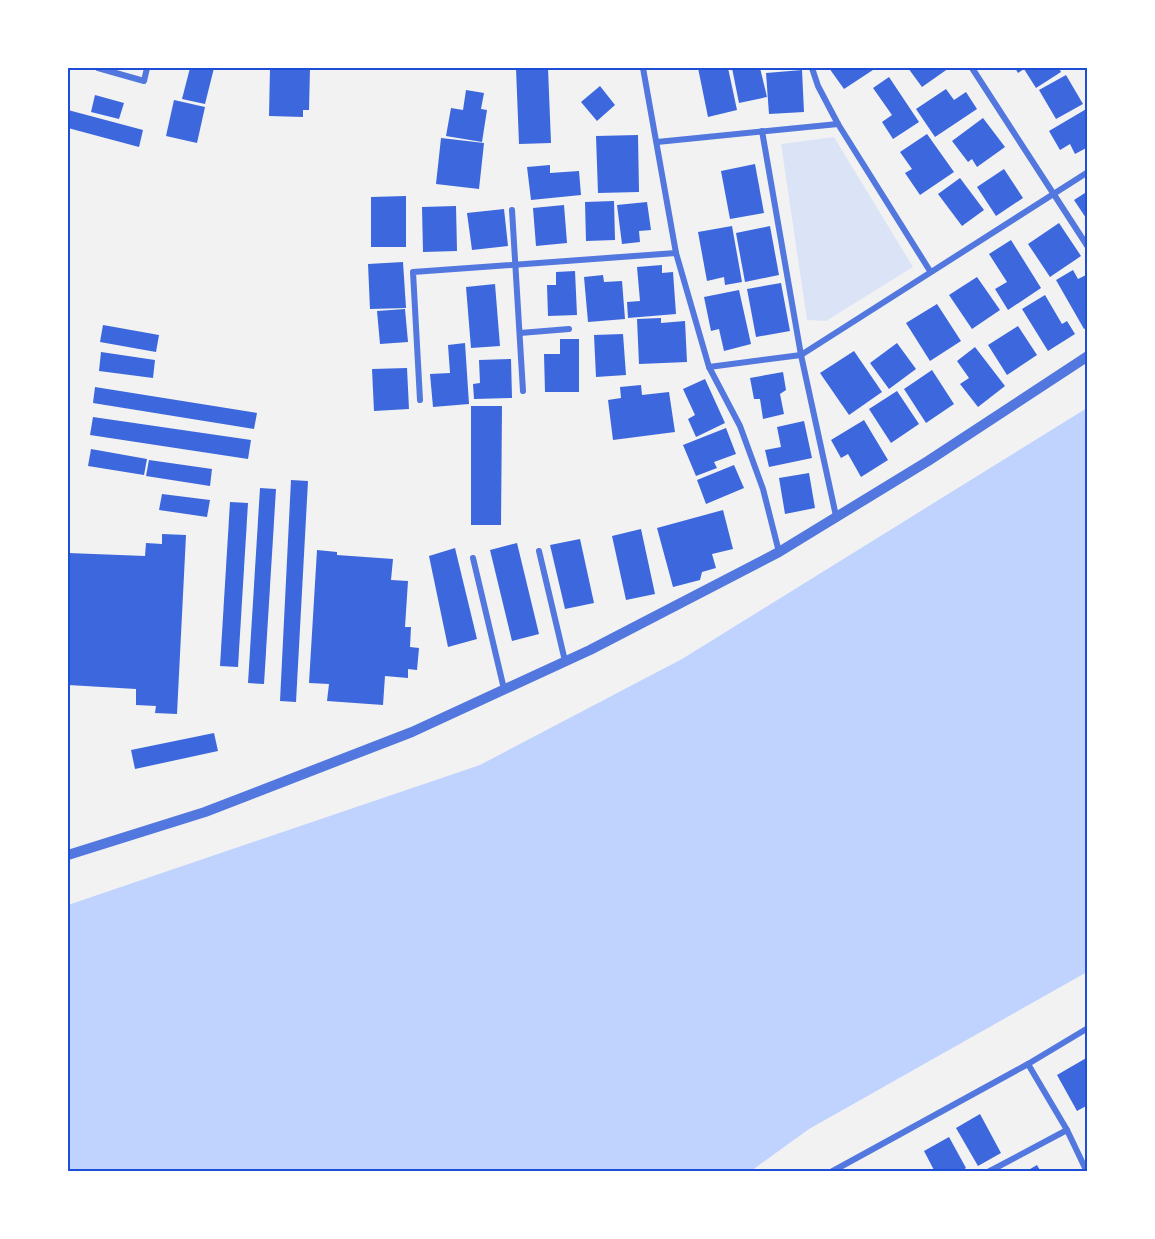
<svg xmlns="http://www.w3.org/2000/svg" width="1155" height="1239" viewBox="0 0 1155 1239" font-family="'PT Sans',sans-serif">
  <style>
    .green { fill: #dbe4f7 }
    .water { fill: #bfd3fe }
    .building { fill: #3d67dc }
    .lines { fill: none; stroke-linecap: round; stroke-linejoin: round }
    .minor { stroke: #5277de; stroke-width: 6 }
    .tertiary { stroke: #5277de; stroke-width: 10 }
    .neatline { fill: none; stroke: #1d4ed8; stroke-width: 2 }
  </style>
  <rect width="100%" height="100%" fill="#f2f2f2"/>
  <!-- green -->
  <path class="green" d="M 834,137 L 913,267 L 826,321 L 807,320 L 781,144 Z"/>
  <!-- water -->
  <path class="water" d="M 1087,408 L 1087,972 L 809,1129 L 751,1171 L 68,1171 L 68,905 L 480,765 L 682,659 Z"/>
  <!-- building -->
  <g class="building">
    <path d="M 190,68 L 214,68 L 205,104 L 182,99 Z"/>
    <path d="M 270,68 L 310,68 L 309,110 L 303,110 L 303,117 L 269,116 Z"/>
    <path d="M 516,68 L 548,68 L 551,143 L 519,144 Z"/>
    <path d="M 698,68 L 728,68 L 737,110 L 708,117 Z"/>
    <path d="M 732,68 L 760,68 L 767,97 L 739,103 Z"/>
    <path d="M 829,68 L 876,68 L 844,89 Z"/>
    <path d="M 908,68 L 949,68 L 922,87 Z"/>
    <path d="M 1015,68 L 1059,68 L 1061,72 L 1036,88 L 1024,69 L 1018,73 Z"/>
    <path d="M 802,70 L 804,112 L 769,114 L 766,73 Z"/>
    <path d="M 1066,75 L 1083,104 L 1056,119 L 1039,90 Z"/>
    <path d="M 889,77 L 919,122 L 893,139 L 882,122 L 892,115 L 873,88 Z"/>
    <path d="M 600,86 L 615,105 L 597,121 L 581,102 Z"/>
    <path d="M 946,89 L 954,100 L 966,92 L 977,109 L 935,137 L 916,109 Z"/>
    <path d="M 466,90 L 484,93 L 481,109 L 487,110 L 482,142 L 446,136 L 451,108 L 463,110 Z"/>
    <path d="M 95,95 L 124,103 L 119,119 L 91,112 Z"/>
    <path d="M 174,100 L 205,107 L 197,143 L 166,136 Z"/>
    <path d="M 1088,108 L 1088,147 L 1075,154 L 1070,144 L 1060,150 L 1049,131 Z"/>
    <path d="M 68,110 L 143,130 L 139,147 L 68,128 Z"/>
    <path d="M 983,118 L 1005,147 L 977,167 L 972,159 L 968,162 L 952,141 Z"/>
    <path d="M 927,134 L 954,172 L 920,195 L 905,173 L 912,169 L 900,152 Z"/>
    <path d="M 638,135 L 639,192 L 598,193 L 596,136 Z"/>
    <path d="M 441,138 L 484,143 L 479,189 L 436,184 Z"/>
    <path d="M 755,164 L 764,213 L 730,219 L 721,171 Z"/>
    <path d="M 550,165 L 550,173 L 579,171 L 581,195 L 531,200 L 527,167 Z"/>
    <path d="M 1004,169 L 1023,198 L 996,216 L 977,187 Z"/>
    <path d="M 960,178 L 984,210 L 962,226 L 938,194 Z"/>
    <path d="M 1088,191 L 1088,221 L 1074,200 Z"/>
    <path d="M 406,196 L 406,247 L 371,247 L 371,197 Z"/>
    <path d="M 614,201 L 615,240 L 586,241 L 585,202 Z"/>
    <path d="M 647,202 L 651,230 L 639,231 L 640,242 L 622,244 L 617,205 Z"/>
    <path d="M 564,205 L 567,243 L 536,246 L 533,208 Z"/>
    <path d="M 456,206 L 457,251 L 423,252 L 422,207 Z"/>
    <path d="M 504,209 L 508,246 L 472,250 L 467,213 Z"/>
    <path d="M 1059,223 L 1081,256 L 1050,277 L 1028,244 Z"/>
    <path d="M 732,226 L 742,282 L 725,285 L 724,277 L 707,281 L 698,232 Z"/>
    <path d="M 770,226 L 779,275 L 745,282 L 736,233 Z"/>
    <path d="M 1011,240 L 1041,288 L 1008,310 L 995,289 L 1007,282 L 989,254 Z"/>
    <path d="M 403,262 L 406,308 L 370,309 L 368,264 Z"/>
    <path d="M 662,265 L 662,273 L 673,272 L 676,314 L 628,318 L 627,302 L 640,301 L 637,267 Z"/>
    <path d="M 1073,270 L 1078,279 L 1088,274 L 1088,327 L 1084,329 L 1056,280 Z"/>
    <path d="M 575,271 L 577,315 L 548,316 L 547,285 L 556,285 L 556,272 Z"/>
    <path d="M 603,275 L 604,282 L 622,281 L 625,319 L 588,322 L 584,277 Z"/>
    <path d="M 977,277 L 1000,310 L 972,329 L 949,295 Z"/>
    <path d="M 781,283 L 790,331 L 756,337 L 747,289 Z"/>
    <path d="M 495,284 L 500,346 L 471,348 L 466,287 Z"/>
    <path d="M 739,290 L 751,344 L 724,351 L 719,329 L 711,331 L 704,297 Z"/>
    <path d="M 1045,295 L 1062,324 L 1067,321 L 1075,334 L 1048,351 L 1022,309 Z"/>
    <path d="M 937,304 L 961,341 L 930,361 L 906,323 Z"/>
    <path d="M 405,309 L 408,342 L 380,344 L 377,311 Z"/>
    <path d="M 661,318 L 661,323 L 685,321 L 687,362 L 639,364 L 637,319 Z"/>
    <path d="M 103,325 L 159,335 L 156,352 L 100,342 Z"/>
    <path d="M 1018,326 L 1037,355 L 1007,375 L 988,345 Z"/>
    <path d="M 623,334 L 626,375 L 596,377 L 594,335 Z"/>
    <path d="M 560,339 L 579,339 L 579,392 L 545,392 L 544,354 L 560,354 Z"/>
    <path d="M 465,343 L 469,404 L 433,407 L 430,374 L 450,373 L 448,345 Z"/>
    <path d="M 897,343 L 916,369 L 889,389 L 870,363 Z"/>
    <path d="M 975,347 L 1005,386 L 978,407 L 960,384 L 969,378 L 957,361 Z"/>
    <path d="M 854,351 L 882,392 L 849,415 L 820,373 Z"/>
    <path d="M 101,352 L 155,360 L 153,378 L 99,371 Z"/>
    <path d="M 511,359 L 512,398 L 474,399 L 473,384 L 480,383 L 479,360 Z"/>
    <path d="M 407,368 L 409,409 L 374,411 L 372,369 Z"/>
    <path d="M 932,370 L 954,404 L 926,423 L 904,389 Z"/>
    <path d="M 783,372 L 786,390 L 780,394 L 784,414 L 763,419 L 760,399 L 754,399 L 750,378 Z"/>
    <path d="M 705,379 L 725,423 L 696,437 L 688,419 L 695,415 L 683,389 Z"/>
    <path d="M 641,385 L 642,395 L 669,392 L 675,432 L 613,440 L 608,400 L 621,398 L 620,387 Z"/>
    <path d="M 95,387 L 257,413 L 254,429 L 93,403 Z"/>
    <path d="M 897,391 L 919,424 L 891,443 L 869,409 Z"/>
    <path d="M 471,406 L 502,406 L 501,525 L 471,525 Z"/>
    <path d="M 93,417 L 251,440 L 248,459 L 90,435 Z"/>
    <path d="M 864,420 L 888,460 L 861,477 L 848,454 L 841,458 L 831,440 Z"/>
    <path d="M 804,421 L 812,458 L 769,467 L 765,450 L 781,447 L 777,427 Z"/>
    <path d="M 726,428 L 736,454 L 714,462 L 717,468 L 696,476 L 683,445 Z"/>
    <path d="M 91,449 L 147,459 L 144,475 L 88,466 Z"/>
    <path d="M 149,460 L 212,469 L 210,486 L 146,476 Z"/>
    <path d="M 734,465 L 744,488 L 706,504 L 697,480 Z"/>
    <path d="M 809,473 L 815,508 L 785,514 L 779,478 Z"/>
    <path d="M 291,480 L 308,481 L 296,702 L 280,701 Z"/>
    <path d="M 260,488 L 276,489 L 264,684 L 248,683 Z"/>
    <path d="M 162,494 L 210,500 L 207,517 L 159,510 Z"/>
    <path d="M 230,502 L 248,503 L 238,667 L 220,666 Z"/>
    <path d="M 723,510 L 733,549 L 712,554 L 716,568 L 702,572 L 700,580 L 673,587 L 657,528 Z"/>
    <path d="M 641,529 L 655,594 L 626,600 L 612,536 Z"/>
    <path d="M 162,534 L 186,535 L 177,714 L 155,713 L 156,706 L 136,705 L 136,689 L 68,685 L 68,553 L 145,556 L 146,543 L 162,544 Z"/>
    <path d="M 580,539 L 594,603 L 565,609 L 550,545 Z"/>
    <path d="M 517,543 L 539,634 L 512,641 L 490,550 Z"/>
    <path d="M 455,548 L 477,639 L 448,647 L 429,556 Z"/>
    <path d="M 317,550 L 337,552 L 337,555 L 393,559 L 391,580 L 408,581 L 405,627 L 411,627 L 410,647 L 419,648 L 417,670 L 408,669 L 408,678 L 385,676 L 383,705 L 327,701 L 329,684 L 309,683 Z"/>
    <path d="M 214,733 L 218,751 L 135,769 L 131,750 Z"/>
    <path d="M 1088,1057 L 1088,1105 L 1077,1111 L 1057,1075 Z"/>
    <path d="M 980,1114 L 1001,1153 L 978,1166 L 956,1128 Z"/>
    <path d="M 949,1137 L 966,1168 L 960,1172 L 935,1172 L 924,1151 Z"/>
    <path d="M 1037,1165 L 1041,1172 L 1025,1172 Z"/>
  </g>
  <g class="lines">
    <!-- minor -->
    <g class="minor">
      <path d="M 98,68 L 144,81 L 147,68"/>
      <path d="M 643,68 L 676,253 L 709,367 L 740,426 L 763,489 L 779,552"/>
      <path d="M 812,68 L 818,86 L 838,124 L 930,271"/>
      <path d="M 972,68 L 1088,247"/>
      <path d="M 762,131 L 801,355 L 836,516"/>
      <path d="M 657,142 L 838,124"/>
      <path d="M 512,210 L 523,391"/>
      <path d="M 520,333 L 569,329"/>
      <path d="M 709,367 L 801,355 L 1088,172"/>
      <path d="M 420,400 L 413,272 L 676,253"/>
      <path d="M 539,551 L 565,661"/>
      <path d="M 473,558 L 504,689"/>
      <path d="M 1028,1064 L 1088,1028"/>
      <path d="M 831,1172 L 1028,1064 L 1067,1130 L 1087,1172"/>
      <path d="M 988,1172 L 1067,1130"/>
    </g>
    <!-- tertiary -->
    <path class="tertiary" d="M 68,855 L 205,812 L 412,732 L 590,650 L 779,552 L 928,461 L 1088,356"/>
  </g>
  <!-- border -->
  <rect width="1155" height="1239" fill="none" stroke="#ffffff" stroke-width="138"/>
  <rect x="69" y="69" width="1017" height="1101" class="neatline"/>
</svg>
